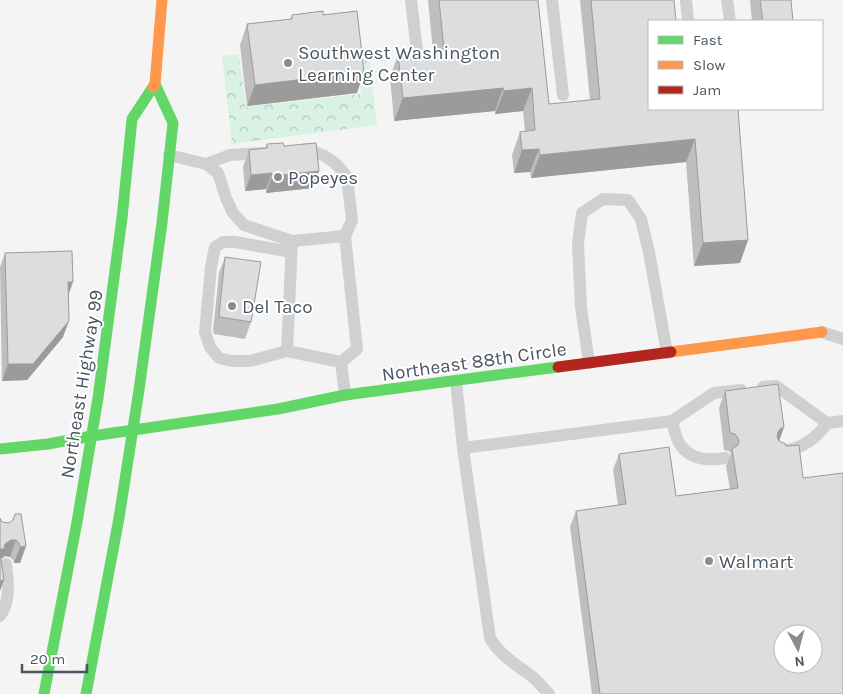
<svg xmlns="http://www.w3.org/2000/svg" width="843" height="694" viewBox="0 0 843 694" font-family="Karla,sans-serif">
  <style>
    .forest { fill: url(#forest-crowns) }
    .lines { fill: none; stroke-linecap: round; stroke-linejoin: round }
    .lane { stroke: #ced0d2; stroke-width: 12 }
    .fast { stroke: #63d668; stroke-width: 11 }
    .slow { stroke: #ff974d; stroke-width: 11 }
    .jam { stroke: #b3261e; stroke-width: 11 }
    .wall { fill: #bebebf }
    .shaded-wall { fill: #9b9b9b }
    .building { fill: #ddddde; stroke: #9b9b9b; fill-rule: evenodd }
    .poi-dot { fill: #868d94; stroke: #fff; stroke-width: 2 }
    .labels { text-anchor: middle; stroke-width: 4; stroke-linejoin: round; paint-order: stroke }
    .poi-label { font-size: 19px; fill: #4a5661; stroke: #fff; text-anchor: start }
    .street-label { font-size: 19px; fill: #4a5661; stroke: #fff }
  </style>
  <defs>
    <pattern id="forest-crowns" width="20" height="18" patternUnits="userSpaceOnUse" patternTransform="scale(1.25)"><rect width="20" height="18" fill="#d9f2e3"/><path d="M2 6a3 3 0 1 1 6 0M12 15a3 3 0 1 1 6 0" fill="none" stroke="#b2c7bb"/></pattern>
  </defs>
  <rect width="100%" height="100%" fill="#f4f4f4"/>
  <!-- forest -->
  <path class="forest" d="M 239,54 L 246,107 L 361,94 L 357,56 L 369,55 L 377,125 L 232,144 L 222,56 Z"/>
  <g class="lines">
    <!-- lane -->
    <g class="lane">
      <path d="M 411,0 L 417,51"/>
      <path d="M 552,0 L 563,95"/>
      <path d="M 686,0 L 688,21"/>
      <path d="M 727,0 L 730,21"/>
      <path d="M 302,150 L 307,149 L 325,156 L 336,164 L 347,177 L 352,220 L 345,236"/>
      <path d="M 169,155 L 206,164 L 218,173 L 226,198 L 233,213 L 244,225 L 292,241"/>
      <path d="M 206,164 L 230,155 L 262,153"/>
      <path d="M 822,332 L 843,339"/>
      <path d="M 287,351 L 250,361 L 232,361 L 219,358 L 210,347 L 205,332 L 211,267 L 215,247 L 223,242 L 235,242 L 291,252"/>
      <path d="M 341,362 L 287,351 L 292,241 L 345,236 L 357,349 L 341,362 L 345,395"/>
      <path d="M 589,363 L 581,307 L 578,244 L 582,213 L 603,199 L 628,200 L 641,219 L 649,252 L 667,353"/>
      <path d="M 456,381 L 463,448 L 490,638 C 500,656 519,666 535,679 C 540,684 544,689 549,694"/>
      <path d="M 763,387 L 776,386 L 827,423 L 843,421"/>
      <path d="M 672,421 C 674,428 675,435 678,441 C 688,460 707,461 725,458"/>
      <path d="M 463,448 L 672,421 L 714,393 L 741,390"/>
      <path d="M 784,451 C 803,448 816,439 827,423"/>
      <path d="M 0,616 C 11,601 8,581 6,564"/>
    </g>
    <!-- fast -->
    <g class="fast">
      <path d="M 0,449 L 48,444 L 92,436 L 278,409 L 345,395 L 558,367"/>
      <path d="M 44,694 L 77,522 L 98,398 L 122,218 L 132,119 L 153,87"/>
      <path d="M 86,694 L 119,518 L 139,390 L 162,223 L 173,123 L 155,84"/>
    </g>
    <!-- slow -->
    <g class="slow">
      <path d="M 153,87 L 155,84 L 162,0"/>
      <path d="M 671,352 L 822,332"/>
    </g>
    <!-- jam -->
    <path class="jam" d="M 558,367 L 671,352"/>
  </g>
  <!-- wall -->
  <g class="wall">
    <path d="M 428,0 L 538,0 L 549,104 L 590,100 L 580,0 L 674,0 L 649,109 L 738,109 L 748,240 L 740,263 L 694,266 L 686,162 L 531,178 L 530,172 L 514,173 L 512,155 L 520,132 L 525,131 L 523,111 L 495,114 L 495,111 L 394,121 L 390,77 L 398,55 L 433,51 Z"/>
    <path d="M 750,0 L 791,0 L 793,21 L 752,21 Z"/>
    <path d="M 292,15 L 323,15 L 357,93 L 247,106 L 240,45 L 247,24 L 290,19 Z"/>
    <path d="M 267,144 L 284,146 L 319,171 L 313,188 L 266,193 L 266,189 L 245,191 L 243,167 L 249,150 L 265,148 Z"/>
    <path d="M 5,253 L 68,294 L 63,337 L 27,380 L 2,381 L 0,267 Z"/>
    <path d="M 225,257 L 251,322 L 245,339 L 214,334 L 213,331 L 219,273 Z"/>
    <path d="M 725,391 L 784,427 L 779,441 L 786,446 L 803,478 L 843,694 L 592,694 L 570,527 L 576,511 L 618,505 L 613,470 L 619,454 L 676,496 L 730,489 L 726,466 L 731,454 L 729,451 L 724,450 L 719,408 Z"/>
    <path d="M 15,514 L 26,546 L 20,563 L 14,563 L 13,560 L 10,557 L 5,556 L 1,559 L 2,522 L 9,523 L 12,521 Z"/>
  </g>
  <!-- shaded-wall -->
  <g class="shaded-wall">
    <path d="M 364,72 L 357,93 L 247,106 L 255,85 Z"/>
    <path d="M 503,88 L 495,111 L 394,121 L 403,98 Z"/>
    <path d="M 532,88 L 523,111 L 495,114 L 504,91 Z"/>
    <path d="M 695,139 L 686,162 L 531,178 L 540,155 Z"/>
    <path d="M 539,149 L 530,172 L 514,173 L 522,150 Z"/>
    <path d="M 319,171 L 313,188 L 266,193 L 272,176 Z"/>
    <path d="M 272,173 L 266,189 L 245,191 L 251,175 Z"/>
    <path d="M 748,240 L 740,263 L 694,266 L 703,243 Z"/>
    <path d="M 68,282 L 73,282 L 67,299 Z"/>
    <path d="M 69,321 L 63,337 L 27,380 L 2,381 L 8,364 Z"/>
    <path d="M 784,427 L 778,444 L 774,445 L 778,432 L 780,429 Z"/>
    <path d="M 11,540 L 16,540 L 10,557 L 5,556 L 0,560 L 0,549 L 5,544 Z"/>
    <path d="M 26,546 L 20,563 L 14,563 L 20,547 Z"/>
    <path d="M 4,580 L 0,591 L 0,581 Z"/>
  </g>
  <!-- building -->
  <g class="building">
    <path d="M 439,0 L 538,0 L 549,104 L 600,99 L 591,0 L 674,0 L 676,21 L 649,21 L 649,109 L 738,109 L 748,240 L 703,243 L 695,139 L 540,155 L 539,149 L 522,150 L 520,132 L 535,130 L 532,88 L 504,91 L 503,88 L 403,98 L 398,55 L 444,50 Z"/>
    <path d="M 760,0 L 791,0 L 793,21 L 763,21 Z"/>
    <path d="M 323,11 L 323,15 L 357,11 L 364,72 L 255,85 L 247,24 L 292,19 L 292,15 Z"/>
    <path d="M 283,143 L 284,146 L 316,143 L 319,171 L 272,176 L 272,173 L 251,175 L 249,150 L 267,148 L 267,144 Z"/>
    <path d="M 72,251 L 73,282 L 68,282 L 69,321 L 33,364 L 8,364 L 5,253 Z"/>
    <path d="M 225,257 L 261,262 L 251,322 L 220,317 L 219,315 Z"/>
    <path d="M 778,384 L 784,427 L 780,429 L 778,432 L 777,437 L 779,441 L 786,444 L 786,446 L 799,445 L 803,478 L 843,473 L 843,694 L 600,694 L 576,511 L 626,504 L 619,454 L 669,447 L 676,496 L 738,488 L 732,449 L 738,445 L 739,440 L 735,434 L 730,433 L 725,391 ZM 783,634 L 813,634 L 813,664 L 783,664 Z"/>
    <path d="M 15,514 L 21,514 L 26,546 L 20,547 L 19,543 L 16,540 L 11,540 L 5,544 L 4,549 L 0,549 L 0,518 L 2,522 L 9,523 L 13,520 Z"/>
    <path d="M 0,553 L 4,580 L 0,581 Z"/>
  </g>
  <!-- markers -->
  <g class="poi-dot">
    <circle cx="288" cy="63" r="5"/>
    <circle cx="278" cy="177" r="5"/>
    <circle cx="232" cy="306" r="5"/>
    <circle cx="709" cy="561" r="5"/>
  </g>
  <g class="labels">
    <!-- poi labels -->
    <g class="poi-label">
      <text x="298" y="59">Southwest Washington<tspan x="298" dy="22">Learning Center</tspan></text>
      <text x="288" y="184">Popeyes</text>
      <text x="242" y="313">Del Taco</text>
      <text x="719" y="568">Walmart</text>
    </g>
    <!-- street labels -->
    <g class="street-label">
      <text transform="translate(474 361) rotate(-8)" y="7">Northeast 88th Circle</text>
      <text transform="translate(81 384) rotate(-81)" y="7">Northeast Highway 99</text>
    </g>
  </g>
  <!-- legend -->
  <rect x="648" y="20" width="175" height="90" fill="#ffffff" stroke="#b7bbc0"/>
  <rect x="658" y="36" width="25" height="8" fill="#63d668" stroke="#b7bbc0"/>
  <text x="693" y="45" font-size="15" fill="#4a5661">Fast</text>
  <rect x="658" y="61" width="25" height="8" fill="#ff974d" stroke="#b7bbc0"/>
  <text x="693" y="70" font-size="15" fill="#4a5661">Slow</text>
  <rect x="658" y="86" width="25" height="8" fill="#b3261e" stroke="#b7bbc0"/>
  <text x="693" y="95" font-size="15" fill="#4a5661">Jam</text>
  <!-- north arrow -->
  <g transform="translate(798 649) rotate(173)"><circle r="24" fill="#ffffff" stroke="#b7bbc0"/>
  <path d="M0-4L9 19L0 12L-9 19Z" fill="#868d94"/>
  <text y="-8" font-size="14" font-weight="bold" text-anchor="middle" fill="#4a5661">N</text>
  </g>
  <!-- scale -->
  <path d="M22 664v8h65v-8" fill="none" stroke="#4a5661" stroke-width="2.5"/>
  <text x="30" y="664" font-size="15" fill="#4a5661" stroke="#ffffff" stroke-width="4" paint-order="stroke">20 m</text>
</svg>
